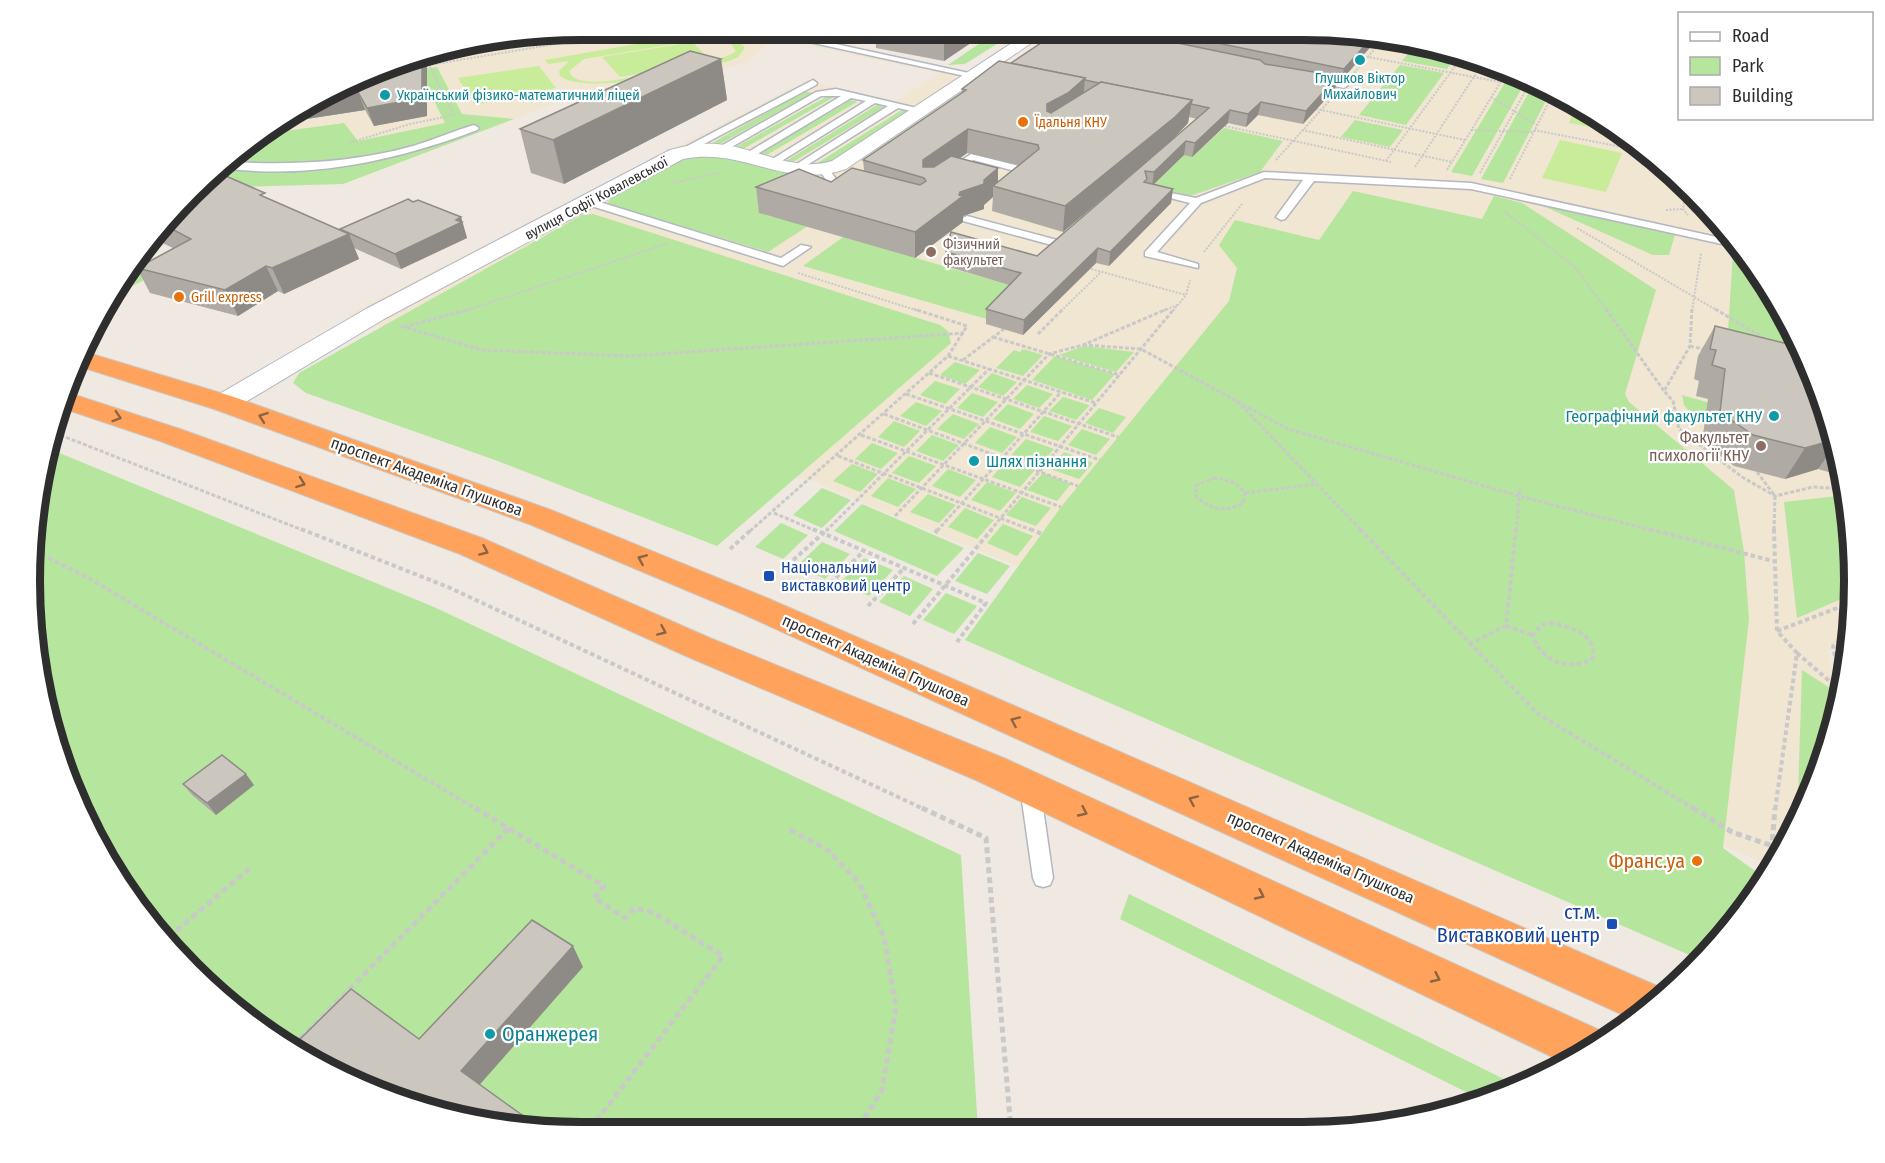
<svg xmlns="http://www.w3.org/2000/svg" width="1885" height="1163" viewBox="0 0 1885 1163" font-family="'Fira Sans Condensed',sans-serif">
  <style>
    .education { fill: #f0e6d1 }
    .green { fill: #b6e59e }
    .pitch { fill: #c9ec9a; fill-rule: evenodd }
    .lines { fill: none; stroke-linecap: round; stroke-linejoin: round }
    .lane-casing { stroke: #b4b7c1; stroke-width: 3 }
    .street-casing { stroke: #b4b7c1; stroke-width: 2 }
    .highway-casing { stroke: #c9c9c9; stroke-width: 2 }
    .path-far3 { stroke: #c9c9c9; stroke-width: 2; stroke-dasharray: 2 1.5; stroke-linecap: butt }
    .path-far2 { stroke: #c9c9c9; stroke-width: 3; stroke-dasharray: 4 2; stroke-linecap: butt }
    .path-far1 { stroke: #c9c9c9; stroke-width: 4; stroke-dasharray: 4.5 3; stroke-linecap: butt }
    .path { stroke: #c9c9c9; stroke-width: 5; stroke-dasharray: 6 4; stroke-linecap: butt }
    .lane { fill: #fff; fill-rule: evenodd }
    .street { fill: #fff; fill-rule: evenodd }
    .highway { fill: #ffa35c; fill-rule: evenodd }
    .wall { fill: #afaba4; fill-rule: evenodd }
    .shaded-wall { fill: #8e8b86 }
    .building { fill: #cbc7bf; stroke: #8e8b86; stroke-width: 1.5 }
    .oneway { stroke: #8c6343 }
    .culture-dot { fill: #0f9aa8; stroke: #fff; stroke-width: 2 }
    .food-dot { fill: #e8710a; stroke: #fff; stroke-width: 2 }
    .education-dot { fill: #8d6e63; stroke: #fff; stroke-width: 2 }
    .transit-dot { fill: #1a4fb4; stroke: #fff; stroke-width: 2 }
    .labels { text-anchor: middle; stroke-width: 4.5; stroke-linejoin: round; paint-order: stroke }
    .far-culture-label { font-size: 14px; fill: #0d838f; stroke: #fff }
    .far-food-label { font-size: 14px; fill: #c56008; stroke: #fff; text-anchor: start }
    .far-street-label { font-size: 14px; fill: #2e2e2e; stroke: #fff }
    .far-education-label { font-size: 14px; fill: #785e54; stroke: #fff; text-anchor: start }
    .culture-label { font-size: 16px; fill: #0d838f; stroke: #fff; text-anchor: end }
    .education-label { font-size: 16px; fill: #785e54; stroke: #fff; text-anchor: end }
    .street-label { font-size: 16px; fill: #2e2e2e; stroke: #fff }
    .transit-label { font-size: 16px; fill: #164399; stroke: #fff; text-anchor: start }
    .near-food-label { font-size: 20px; fill: #c56008; stroke: #fff; text-anchor: end }
    .near-transit-label { font-size: 20px; fill: #164399; stroke: #fff; text-anchor: end }
    .near-culture-label { font-size: 20px; fill: #0d838f; stroke: #fff; text-anchor: start }
    .rim { fill: none; stroke: #2e2e2e; stroke-width: 8 }
  </style>
  <rect width="100%" height="100%" fill="#efe9e1"/>
  <!-- education -->
  <path class="education" d="M 582,30 L 783,31 L 994,77 L 1375,35 L 1514,72 L 1639,144 L 1718,218 L 1781,305 L 1826,404 L 1850,509 L 1854,617 L 1853,622 L 1829,650 L 1831,674 L 1841,696 L 1836,724 L 1798,825 L 1773,866 L 935,533 L 811,480 L 794,478 L 348,315 L 806,81 L 896,101 L 939,73 L 752,34 L 765,46 L 748,62 L 731,67 L 574,96 L 343,184 L 246,144 L 405,59 Z"/>
  <!-- green -->
  <g class="green">
    <path d="M 986,39 L 1000,42 L 965,64 L 948,65 Z"/>
    <path d="M 1415,45 L 1456,56 L 1447,69 L 1402,61 Z"/>
    <path d="M 1400,65 L 1444,73 L 1406,125 L 1359,115 Z"/>
    <path d="M 437,67 L 462,114 L 514,119 L 343,184 L 204,188 L 246,144 L 263,134 L 344,123 L 358,141 L 445,123 L 419,70 Z"/>
    <path d="M 1512,71 L 1527,79 L 1472,176 L 1451,172 Z"/>
    <path d="M 1534,83 L 1550,93 L 1503,183 L 1481,179 Z"/>
    <path d="M 805,91 L 812,93 L 718,145 L 712,143 Z"/>
    <path d="M 828,96 L 834,97 L 741,150 L 734,148 Z"/>
    <path d="M 851,100 L 857,102 L 765,156 L 758,154 Z"/>
    <path d="M 877,105 L 884,107 L 793,162 L 786,161 Z"/>
    <path d="M 902,110 L 909,112 L 819,169 L 811,167 Z"/>
    <path d="M 1355,120 L 1403,130 L 1390,147 L 1341,137 Z"/>
    <path d="M 1224,128 L 1283,141 L 1260,172 L 1190,196 L 1150,188 L 1184,155 L 1204,146 Z"/>
    <path d="M 711,153 L 830,184 L 770,209 L 767,216 L 814,222 L 768,252 L 608,204 L 609,199 L 689,155 Z"/>
    <path d="M 1353,191 L 1482,219 L 1494,196 L 1522,203 L 1656,290 L 1625,394 L 1629,402 L 1734,490 L 1744,552 L 1749,619 L 1723,848 L 1765,878 L 1741,917 L 1701,960 L 965,640 L 1061,507 L 1229,301 L 1237,268 L 1219,245 L 1235,220 L 1319,240 Z"/>
    <path d="M 1541,205 L 1675,235 L 1669,255 L 1653,255 Z"/>
    <path d="M 593,214 L 940,325 L 948,331 L 951,343 L 717,546 L 495,460 L 306,393 L 293,383 L 299,373 L 582,215 Z"/>
    <path d="M 843,237 L 1020,288 L 990,320 L 803,266 Z"/>
    <path d="M 1733,253 L 1745,255 L 1781,305 L 1810,369 L 1727,347 Z"/>
    <path d="M 136,261 L 159,272 L 112,297 L 123,275 Z"/>
    <path d="M 1084,346 L 1134,352 L 1116,372 L 1059,355 Z"/>
    <path d="M 1023,349 L 1043,355 L 1023,376 L 996,368 L 1014,350 L 1020,352 Z"/>
    <path d="M 1055,356 L 1115,374 L 1092,400 L 1032,380 Z"/>
    <path d="M 955,362 L 980,370 L 965,384 L 940,375 Z"/>
    <path d="M 992,373 L 1017,382 L 1003,396 L 978,387 Z"/>
    <path d="M 935,381 L 960,389 L 945,404 L 920,395 Z"/>
    <path d="M 1027,385 L 1053,394 L 1039,408 L 1013,399 Z"/>
    <path d="M 972,393 L 998,402 L 983,417 L 957,408 Z"/>
    <path d="M 1682,395 L 1731,409 L 1704,414 L 1698,421 L 1684,405 Z"/>
    <path d="M 1063,397 L 1089,405 L 1089,406 L 1076,420 L 1049,411 Z"/>
    <path d="M 916,402 L 942,411 L 926,426 L 900,416 Z"/>
    <path d="M 1008,404 L 1034,414 L 1020,429 L 993,419 Z"/>
    <path d="M 1099,408 L 1126,417 L 1113,433 L 1085,423 Z"/>
    <path d="M 953,414 L 979,424 L 964,439 L 937,429 Z"/>
    <path d="M 1044,416 L 1072,426 L 1058,441 L 1030,432 Z"/>
    <path d="M 894,421 L 920,431 L 904,447 L 878,437 Z"/>
    <path d="M 990,427 L 1017,437 L 1002,453 L 975,443 Z"/>
    <path d="M 1082,429 L 1110,439 L 1096,455 L 1068,445 Z"/>
    <path d="M 932,435 L 959,445 L 943,461 L 916,451 Z"/>
    <path d="M 1026,439 L 1054,449 L 1039,466 L 1011,455 Z"/>
    <path d="M 872,443 L 898,453 L 881,469 L 855,459 Z"/>
    <path d="M 52,450 L 434,607 L 961,855 L 978,1130 L 510,1128 L 371,1091 L 246,1019 L 123,888 L 59,758 L 30,581 Z"/>
    <path d="M 1064,452 L 1093,463 L 1079,479 L 1050,469 Z"/>
    <path d="M 909,456 L 936,466 L 919,483 L 892,473 Z"/>
    <path d="M 1007,460 L 1035,470 L 1020,487 L 992,477 Z"/>
    <path d="M 852,464 L 878,474 L 860,492 L 833,481 Z"/>
    <path d="M 948,469 L 976,480 L 960,497 L 932,486 Z"/>
    <path d="M 1043,473 L 1071,484 L 1057,501 L 1027,490 Z"/>
    <path d="M 888,478 L 916,489 L 898,507 L 871,496 Z"/>
    <path d="M 987,482 L 1016,493 L 1000,511 L 971,500 Z"/>
    <path d="M 822,488 L 851,500 L 822,528 L 793,515 Z"/>
    <path d="M 928,494 L 956,505 L 939,523 L 910,512 Z"/>
    <path d="M 1847,495 L 1850,509 L 1853,594 L 1797,618 L 1784,502 Z"/>
    <path d="M 1022,497 L 1051,508 L 1036,526 L 1006,515 Z"/>
    <path d="M 862,504 L 964,548 L 937,576 L 834,531 Z"/>
    <path d="M 965,508 L 994,520 L 977,539 L 948,527 Z"/>
    <path d="M 781,523 L 808,535 L 783,559 L 755,547 Z"/>
    <path d="M 1003,524 L 1033,536 L 1017,556 L 987,543 Z"/>
    <path d="M 822,542 L 850,554 L 825,579 L 797,566 Z"/>
    <path d="M 978,553 L 1010,566 L 987,594 L 955,581 Z"/>
    <path d="M 864,558 L 893,570 L 869,596 L 840,583 Z"/>
    <path d="M 904,576 L 933,589 L 910,616 L 879,602 Z"/>
    <path d="M 946,593 L 977,606 L 954,634 L 923,620 Z"/>
    <path d="M 1802,670 L 1841,695 L 1836,724 L 1797,828 Z"/>
    <path d="M 1129,894 L 1516,1085 L 1482,1100 L 1120,919 Z"/>
  </g>
  <!-- pitch -->
  <g class="pitch">
    <path d="M 687,35 L 689,38 C 705,36 735,32 745,48 L 738,57 L 729,61 C 694,70 588,96 560,76 L 559,71 L 569,61 L 548,64 L 545,60 ZM 714,40 L 731,44 L 736,51 C 725,63 611,83 592,82 C 583,81 572,80 569,71 L 584,59 L 692,41 Z"/>
    <path d="M 692,42 L 712,61 L 620,77 L 602,57 Z"/>
    <path d="M 539,66 L 556,88 L 475,105 L 458,78 Z"/>
    <path d="M 1576,107 L 1619,132 L 1569,123 Z"/>
    <path d="M 1560,140 L 1622,153 L 1606,192 L 1542,178 Z"/>
  </g>
  <g class="lines">
    <defs>
      <g id="lane">
        <path d="M 759,31 L 776,31 L 978,75 L 974,78 Z"/>
        <path d="M 1316,76 L 1347,83 L 1348,85 L 1344,88 L 1313,81 L 1313,77 Z"/>
        <path d="M 813,80 L 817,83 L 816,85 L 681,156 L 672,154 Z"/>
        <path d="M 836,89 L 925,110 L 920,113 L 898,108 L 796,172 L 792,171 L 792,167 L 888,106 L 875,103 L 775,165 L 766,163 L 866,101 L 851,98 L 749,159 L 740,157 L 841,96 L 821,96 L 723,152 L 714,150 L 816,92 Z"/>
        <path d="M 474,125 L 479,128 L 477,130 C 399,160 308,180 224,168 L 229,162 C 291,165 353,163 413,146 C 434,140 453,131 474,125 Z"/>
        <path d="M 1636,142 L 1645,149 L 1638,149 L 1634,144 Z"/>
        <path d="M 971,154 L 1035,170 L 1036,172 L 1027,178 L 1023,177 L 1023,173 L 973,160 L 953,176 L 945,176 L 945,172 Z"/>
        <path d="M 821,169 L 829,169 L 836,179 L 857,187 L 852,190 L 828,183 L 820,171 Z"/>
        <path d="M 1264,172 L 1471,183 L 1735,241 L 1740,248 L 1471,189 L 1314,181 L 1285,219 L 1281,220 L 1276,217 L 1303,180 L 1265,178 L 1201,203 L 1157,252 L 1198,264 L 1198,268 L 1145,256 L 1145,252 L 1190,203 L 1146,192 L 1146,188 L 1196,198 Z"/>
        <path d="M 585,200 L 593,200 L 781,258 L 801,245 L 811,247 L 783,266 L 585,204 Z"/>
        <path d="M 967,216 L 1057,240 L 1066,232 L 1076,234 L 1059,247 L 963,221 L 961,219 Z"/>
        <path d="M 1030,779 L 1037,781 L 1040,787 L 1053,878 L 1050,885 L 1043,887 L 1036,885 L 1033,878 L 1020,787 L 1023,781 Z"/>
      </g>
      <path id="street" d="M 1027,33 L 1046,33 L 846,169 C 782,190 746,147 683,159 L 384,319 L 234,409 L 224,411 L 214,409 L 210,403 L 214,397 L 366,309 L 670,150 C 685,146 701,143 717,144 C 755,147 793,173 832,161 Z"/>
      <g id="highway">
        <path d="M 85,352 L 234,397 L 551,510 L 767,598 L 1671,992 L 1634,1020 L 743,614 L 529,524 L 214,409 L 78,366 Z"/>
        <path d="M 66,392 L 180,429 L 482,538 L 710,638 L 1006,759 L 1608,1034 L 1609,1038 L 1579,1059 L 1567,1064 L 978,781 L 686,656 L 460,554 L 160,441 L 59,407 Z"/>
      </g>
    </defs>
    <!-- lane casing -->
    <use href="#lane" class="lane-casing"/>
    <!-- street casing -->
    <use href="#street" class="street-casing"/>
    <!-- highway casing -->
    <use href="#highway" class="highway-casing"/>
    <!-- path-far3 -->
    <g class="path-far3">
      <path d="M 1363,56 L 1500,82"/>
      <path d="M 1354,73 L 1385,37"/>
      <path d="M 1491,97 L 1537,125"/>
      <path d="M 1316,109 L 1465,140"/>
      <path d="M 1225,126 L 1391,162"/>
      <path d="M 1302,130 L 1452,162"/>
      <path d="M 1471,130 L 1533,132"/>
      <path d="M 1534,130 L 1622,147"/>
      <path d="M 349,143 L 410,124 L 454,115 L 429,65 L 641,30"/>
      <path d="M 1276,160 L 1331,99"/>
      <path d="M 1386,161 L 1461,58"/>
      <path d="M 1641,164 L 1666,169"/>
      <path d="M 1415,167 L 1483,63"/>
      <path d="M 1447,170 L 1508,70"/>
      <path d="M 1480,173 L 1531,81"/>
      <path d="M 1510,179 L 1553,94"/>
      <path d="M 673,183 L 718,173"/>
      <path d="M 1686,188 L 1683,209 L 1688,215"/>
      <path d="M 1666,210 L 1683,209"/>
      <path d="M 1505,212 L 1576,268 L 1607,311"/>
      <path d="M 1577,228 L 1718,311"/>
      <path d="M 1204,252 L 1242,204"/>
      <path d="M 1088,268 L 1186,295"/>
      <path d="M 798,273 L 919,311"/>
      <path d="M 465,311 L 666,244"/>
      <path d="M 1061,311 L 1101,272"/>
      <path d="M 1163,311 L 1177,305"/>
      <path d="M 1173,311 L 1186,295 L 1190,280"/>
      <path d="M 1692,311 L 1701,253"/>
    </g>
    <!-- path-far2 -->
    <g class="path-far2">
      <path d="M 1606,309 L 1664,391"/>
      <path d="M 1692,309 L 1690,346 L 1664,391 L 1673,401 L 1679,429 L 1742,477 L 1775,496 L 1813,487 L 1845,489"/>
      <path d="M 1715,309 L 1767,340"/>
      <path d="M 401,326 L 482,350 L 631,356 L 964,333"/>
      <path d="M 404,327 L 471,309"/>
      <path d="M 1038,334 L 1063,309"/>
      <path d="M 993,337 L 1120,375"/>
      <path d="M 1083,345 L 1141,349 L 1288,429 L 1519,496 L 1655,531"/>
      <path d="M 1690,346 L 1707,350"/>
      <path d="M 948,356 L 1096,403"/>
      <path d="M 963,360 L 1004,329"/>
      <path d="M 929,373 L 1118,437"/>
      <path d="M 906,394 L 1100,460"/>
      <path d="M 1237,401 L 1362,531"/>
      <path d="M 884,414 L 1078,486"/>
      <path d="M 55,433 L 305,531"/>
      <path d="M 861,435 L 1061,507"/>
      <path d="M 838,456 L 1034,531"/>
      <path d="M 1757,472 L 1775,496 L 1774,531"/>
      <path d="M 1213,478 C 1227,479 1237,482 1245,493 L 1243,503 C 1226,513 1210,510 1196,496 L 1196,486 Z"/>
      <path d="M 1245,493 L 1315,484"/>
      <path d="M 774,513 L 816,531"/>
      <path d="M 895,516 L 1049,354 L 1083,345 L 1167,309"/>
      <path d="M 750,531 L 948,356 L 967,326 L 914,309"/>
      <path d="M 826,531 L 989,369"/>
      <path d="M 937,531 L 1061,392"/>
      <path d="M 990,531 L 1174,309"/>
      <path d="M 1516,531 L 1520,487"/>
    </g>
    <!-- path-far1 -->
    <g class="path-far1">
      <path d="M 301,529 L 448,587 L 926,810"/>
      <path d="M 813,529 L 986,603 L 957,642"/>
      <path d="M 1030,529 L 1042,534"/>
      <path d="M 1360,529 L 1537,713 L 1696,810"/>
      <path d="M 1649,529 L 1773,561"/>
      <path d="M 1774,529 L 1777,631 L 1797,653 L 1775,810"/>
      <path d="M 935,533 L 938,529"/>
      <path d="M 730,549 L 752,529"/>
      <path d="M 35,551 L 92,580 L 478,810"/>
      <path d="M 782,570 L 828,529"/>
      <path d="M 825,588 L 863,552"/>
      <path d="M 868,606 L 903,569"/>
      <path d="M 1550,623 C 1570,626 1596,634 1593,658 C 1570,673 1540,661 1533,635 L 1541,625 Z"/>
      <path d="M 913,624 L 992,529"/>
      <path d="M 1506,626 L 1533,635"/>
      <path d="M 1777,631 L 1853,602"/>
      <path d="M 1469,644 L 1506,626 L 1516,529"/>
      <path d="M 1797,653 L 1842,692"/>
      <path d="M 1844,675 L 1838,671 L 1833,646 L 1851,633"/>
    </g>
    <!-- path -->
    <g class="path">
      <path d="M 475,808 L 604,886 L 594,898 L 625,918 L 635,908 L 654,913 L 723,956 L 590,1129"/>
      <path d="M 922,808 L 986,838 L 1011,1130"/>
      <path d="M 1693,808 L 1732,832 L 1770,845"/>
      <path d="M 790,830 L 828,850 L 859,883 L 884,937 L 896,1007 L 882,1090 L 857,1130"/>
      <path d="M 1770,870 L 1775,808"/>
      <path d="M 169,937 L 249,869"/>
      <path d="M 293,1046 L 509,828"/>
    </g>
    <!-- lane -->
    <use href="#lane" class="lane"/>
    <!-- street -->
    <use href="#street" class="street"/>
    <!-- highway -->
    <use href="#highway" class="highway"/>
  </g>
  <!-- wall -->
  <g class="wall">
    <path d="M 875,32 L 987,32 L 944,61 L 876,48 Z"/>
    <path d="M 1056,33 L 1375,35 L 1341,81 L 1337,80 L 1335,89 L 1303,124 L 1258,115 L 1246,127 L 1228,123 L 1192,157 L 1184,155 L 1154,184 L 1173,189 L 1171,203 L 1109,266 L 1096,263 L 1023,335 L 986,324 L 986,309 L 1009,285 L 946,266 L 946,252 L 1037,256 L 1159,152 L 1063,232 L 992,211 L 993,197 L 984,205 L 984,209 L 963,216 L 963,222 L 915,258 L 759,213 L 756,187 L 831,182 L 864,170 L 863,160 L 962,93 L 962,89 L 1011,63 ZM 1189,117 L 1197,119 L 1172,140 L 1188,123 ZM 967,153 L 1019,165 L 998,182 L 998,168 L 960,158 Z"/>
    <path d="M 405,59 L 427,116 L 374,126 L 365,110 L 287,122 Z"/>
    <path d="M 721,59 L 727,100 L 564,184 L 531,173 L 520,129 Z"/>
    <path d="M 219,173 L 267,198 L 341,231 L 340,229 L 461,217 L 467,238 L 401,269 L 354,248 L 359,259 L 284,294 L 278,291 L 238,316 L 150,293 L 137,268 L 173,248 L 156,240 Z"/>
    <path d="M 1715,326 L 1826,404 L 1842,476 L 1818,469 L 1785,479 L 1734,466 L 1702,442 L 1708,399 L 1696,396 L 1699,381 L 1694,379 L 1698,356 Z"/>
    <path d="M 183,784 L 254,785 L 216,815 L 192,795 Z"/>
  </g>
  <!-- shaded-wall -->
  <g class="shaded-wall">
    <path d="M 944,32 L 987,32 L 944,61 Z"/>
    <path d="M 1374,35 L 1380,36 L 1341,81 L 1344,69 Z"/>
    <path d="M 532,38 L 532,40 L 471,50 L 471,48 Z"/>
    <path d="M 427,55 L 427,116 L 374,126 L 367,108 L 422,56 Z"/>
    <path d="M 721,59 L 727,100 L 564,184 L 553,140 Z"/>
    <path d="M 1338,76 L 1335,89 L 1303,124 L 1306,111 Z"/>
    <path d="M 1085,78 L 1083,101 L 1046,127 L 1047,104 Z"/>
    <path d="M 358,92 L 365,110 L 287,122 L 337,95 Z"/>
    <path d="M 1192,100 L 1188,123 L 1171,141 L 1063,232 L 1065,206 Z"/>
    <path d="M 1261,102 L 1258,115 L 1246,127 L 1248,114 Z"/>
    <path d="M 1230,110 L 1228,123 L 1192,157 L 1195,143 Z"/>
    <path d="M 968,129 L 967,153 L 926,183 L 926,181 L 923,178 L 923,160 Z"/>
    <path d="M 1186,141 L 1184,155 L 1152,186 L 1154,172 Z"/>
    <path d="M 998,168 L 998,187 L 993,186 L 993,197 L 984,205 L 984,209 L 963,216 L 963,222 L 915,258 L 915,232 L 959,195 L 960,192 L 984,180 Z"/>
    <path d="M 1173,189 L 1171,203 L 1109,266 L 1110,252 Z"/>
    <path d="M 461,217 L 467,238 L 401,269 L 395,254 Z"/>
    <path d="M 349,234 L 359,259 L 284,294 L 272,268 Z"/>
    <path d="M 1098,248 L 1096,263 L 1023,335 L 1024,320 Z"/>
    <path d="M 266,266 L 278,291 L 238,316 L 225,290 Z"/>
    <path d="M 1834,440 L 1835,445 L 1818,469 L 1785,479 L 1805,448 Z"/>
    <path d="M 246,774 L 254,785 L 216,815 L 207,803 Z"/>
    <path d="M 573,946 L 583,967 L 475,1090 L 461,1071 Z"/>
  </g>
  <!-- building -->
  <g class="building">
    <path d="M 1056,33 L 1129,33 L 1260,60 L 1265,64 L 1338,76 L 1306,111 L 1261,102 L 1248,114 L 1230,110 L 1195,143 L 1186,141 L 1154,172 L 1145,171 L 1147,179 L 1144,182 L 1173,189 L 1110,252 L 1098,248 L 1024,320 L 986,309 L 1021,273 L 946,252 L 951,232 L 1037,256 L 1209,108 L 1191,104 L 1192,100 L 1101,82 L 1099,83 L 1085,80 L 1085,78 L 1011,63 Z"/>
    <path d="M 1169,33 L 1374,35 L 1344,69 Z"/>
    <path d="M 690,51 L 721,59 L 553,140 L 520,129 Z"/>
    <path d="M 422,56 L 422,98 L 367,108 L 358,92 L 337,95 L 405,59 Z"/>
    <path d="M 999,61 L 1085,78 L 1068,93 L 1047,104 L 1047,111 L 1051,113 L 1101,82 L 1192,100 L 1175,117 L 1065,206 L 993,186 L 1039,149 L 1038,145 L 968,129 L 923,160 L 923,167 L 934,167 L 951,156 L 998,168 L 984,180 L 984,184 L 960,192 L 959,195 L 963,196 L 915,232 L 756,187 L 799,169 L 831,182 L 852,168 L 920,185 L 926,181 L 924,178 L 863,160 L 966,90 L 962,89 Z"/>
    <path d="M 219,173 L 265,193 L 260,195 L 349,234 L 272,268 L 266,266 L 225,290 L 137,268 L 191,239 L 168,227 Z"/>
    <path d="M 408,199 L 413,202 L 418,200 L 461,217 L 456,220 L 462,222 L 395,254 L 340,229 Z"/>
    <path d="M 1715,326 L 1800,347 L 1826,404 L 1834,440 L 1805,448 L 1753,435 L 1720,412 L 1725,369 L 1712,365 L 1716,350 L 1710,349 Z"/>
    <path d="M 222,755 L 246,774 L 207,803 L 183,784 Z"/>
    <path d="M 532,920 L 573,946 L 461,1071 L 540,1128 L 510,1128 L 371,1091 L 312,1057 L 295,1044 L 351,989 L 419,1039 Z"/>
  </g>
  <!-- one-way arrows -->
  <defs><path id="oneway-chevron" d="M-2-3.5L2.5 0L-2 3.5" fill="none" stroke-width="1.6" stroke-linecap="round" stroke-linejoin="round" transform="scale(1.5)"/></defs>
  <g class="oneway">
    <use href="#oneway-chevron" transform="translate(117 417) rotate(18)"/>
    <use href="#oneway-chevron" transform="translate(263 417) rotate(-160)"/>
    <use href="#oneway-chevron" transform="translate(301 483) rotate(20)"/>
    <use href="#oneway-chevron" transform="translate(484 551) rotate(24)"/>
    <use href="#oneway-chevron" transform="translate(642 559) rotate(-157)"/>
    <use href="#oneway-chevron" transform="translate(662 631) rotate(24)"/>
    <use href="#oneway-chevron" transform="translate(1015 721) rotate(-156)"/>
    <use href="#oneway-chevron" transform="translate(1193 800) rotate(-156)"/>
    <use href="#oneway-chevron" transform="translate(1083 812) rotate(25)"/>
    <use href="#oneway-chevron" transform="translate(1260 895) rotate(25)"/>
    <use href="#oneway-chevron" transform="translate(1436 978) rotate(25)"/>
  </g>
  <!-- markers -->
  <g class="culture-dot">
    <circle cx="1360" cy="60" r="6"/>
    <circle cx="385" cy="95" r="6"/>
    <circle cx="1774" cy="416" r="6"/>
    <circle cx="974" cy="461" r="6"/>
    <circle cx="490" cy="1034" r="6"/>
  </g>
  <g class="food-dot">
    <circle cx="1023" cy="122" r="6"/>
    <circle cx="179" cy="297" r="6"/>
    <circle cx="1697" cy="861" r="6"/>
  </g>
  <g class="education-dot">
    <circle cx="931" cy="252" r="6"/>
    <circle cx="1761" cy="446" r="6"/>
  </g>
  <g class="transit-dot">
    <rect x="763" y="570" width="12" height="12" rx="3"/>
    <rect x="1606" y="918" width="12" height="12" rx="3"/>
  </g>
  <g class="labels">
    <!-- far-culture labels -->
    <g class="far-culture-label">
      <text x="1360" y="83">Глушков Віктор<tspan x="1360" dy="16">Михайлович</tspan></text>
      <text x="397" y="100" text-anchor="start">Український фізико-математичний ліцей</text>
    </g>
    <!-- far-food labels -->
    <g class="far-food-label">
      <text x="1035" y="127">Їдальня КНУ</text>
      <text x="191" y="302">Grill express</text>
    </g>
    <!-- far-street labels -->
    <g class="far-street-label">
      <text transform="translate(596 198) rotate(-28)" y="5">вулиця Софії Ковалевської</text>
    </g>
    <!-- far-education labels -->
    <g class="far-education-label">
      <text x="943" y="249">Фізичний<tspan x="943" dy="16">факультет</tspan></text>
    </g>
    <!-- culture labels -->
    <g class="culture-label">
      <text x="1762" y="422">Географічний факультет КНУ</text>
      <text x="986" y="467" text-anchor="start">Шлях пізнання</text>
    </g>
    <!-- education labels -->
    <g class="education-label">
      <text x="1749" y="443">Факультет<tspan x="1749" dy="18">психології КНУ</tspan></text>
    </g>
    <!-- street labels -->
    <g class="street-label">
      <text transform="translate(427 476) rotate(20)" y="6">проспект Академіка Глушкова</text>
      <text transform="translate(876 660) rotate(24)" y="6">проспект Академіка Глушкова</text>
      <text transform="translate(1321 857) rotate(24)" y="6">проспект Академіка Глушкова</text>
    </g>
    <!-- transit labels -->
    <g class="transit-label">
      <text x="781" y="573">Національний<tspan x="781" dy="18">виставковий центр</tspan></text>
    </g>
    <!-- near-food labels -->
    <g class="near-food-label">
      <text x="1685" y="868">Франс.уа</text>
    </g>
    <!-- near-transit labels -->
    <g class="near-transit-label">
      <text x="1600" y="919">ст.м.<tspan x="1600" dy="23">Виставковий центр</tspan></text>
    </g>
    <!-- near-culture labels -->
    <g class="near-culture-label">
      <text x="502" y="1041">Оранжерея</text>
    </g>
  </g>
  <!-- crop -->
  <path d="M0 0H1885V1163H0ZM581 40H1303A541 541 0 0 1 1844 581V581A541 541 0 0 1 1303 1122H581A541 541 0 0 1 40 581V581A541 541 0 0 1 581 40Z" fill="#fff" fill-rule="evenodd"/>
  <path class="rim" d="M581 40H1303A541 541 0 0 1 1844 581V581A541 541 0 0 1 1303 1122H581A541 541 0 0 1 40 581V581A541 541 0 0 1 581 40Z"/>
  <!-- legend -->
  <rect x="1678" y="12" width="195" height="108" fill="#ffffff" stroke="#ababab" stroke-width="1.5"/>
  <rect x="1690" y="32" width="30" height="9" fill="#ffffff" stroke="#ababab" stroke-width="1.5"/>
  <text x="1732" y="42" font-size="18" fill="#2e2e2e">Road</text>
  <rect x="1690" y="57" width="30" height="18" fill="#b6e59e" stroke="#ababab" stroke-width="1.5"/>
  <text x="1732" y="72" font-size="18" fill="#2e2e2e">Park</text>
  <rect x="1690" y="87" width="30" height="18" fill="#cbc7bf" stroke="#ababab" stroke-width="1.5"/>
  <text x="1732" y="102" font-size="18" fill="#2e2e2e">Building</text>
</svg>
